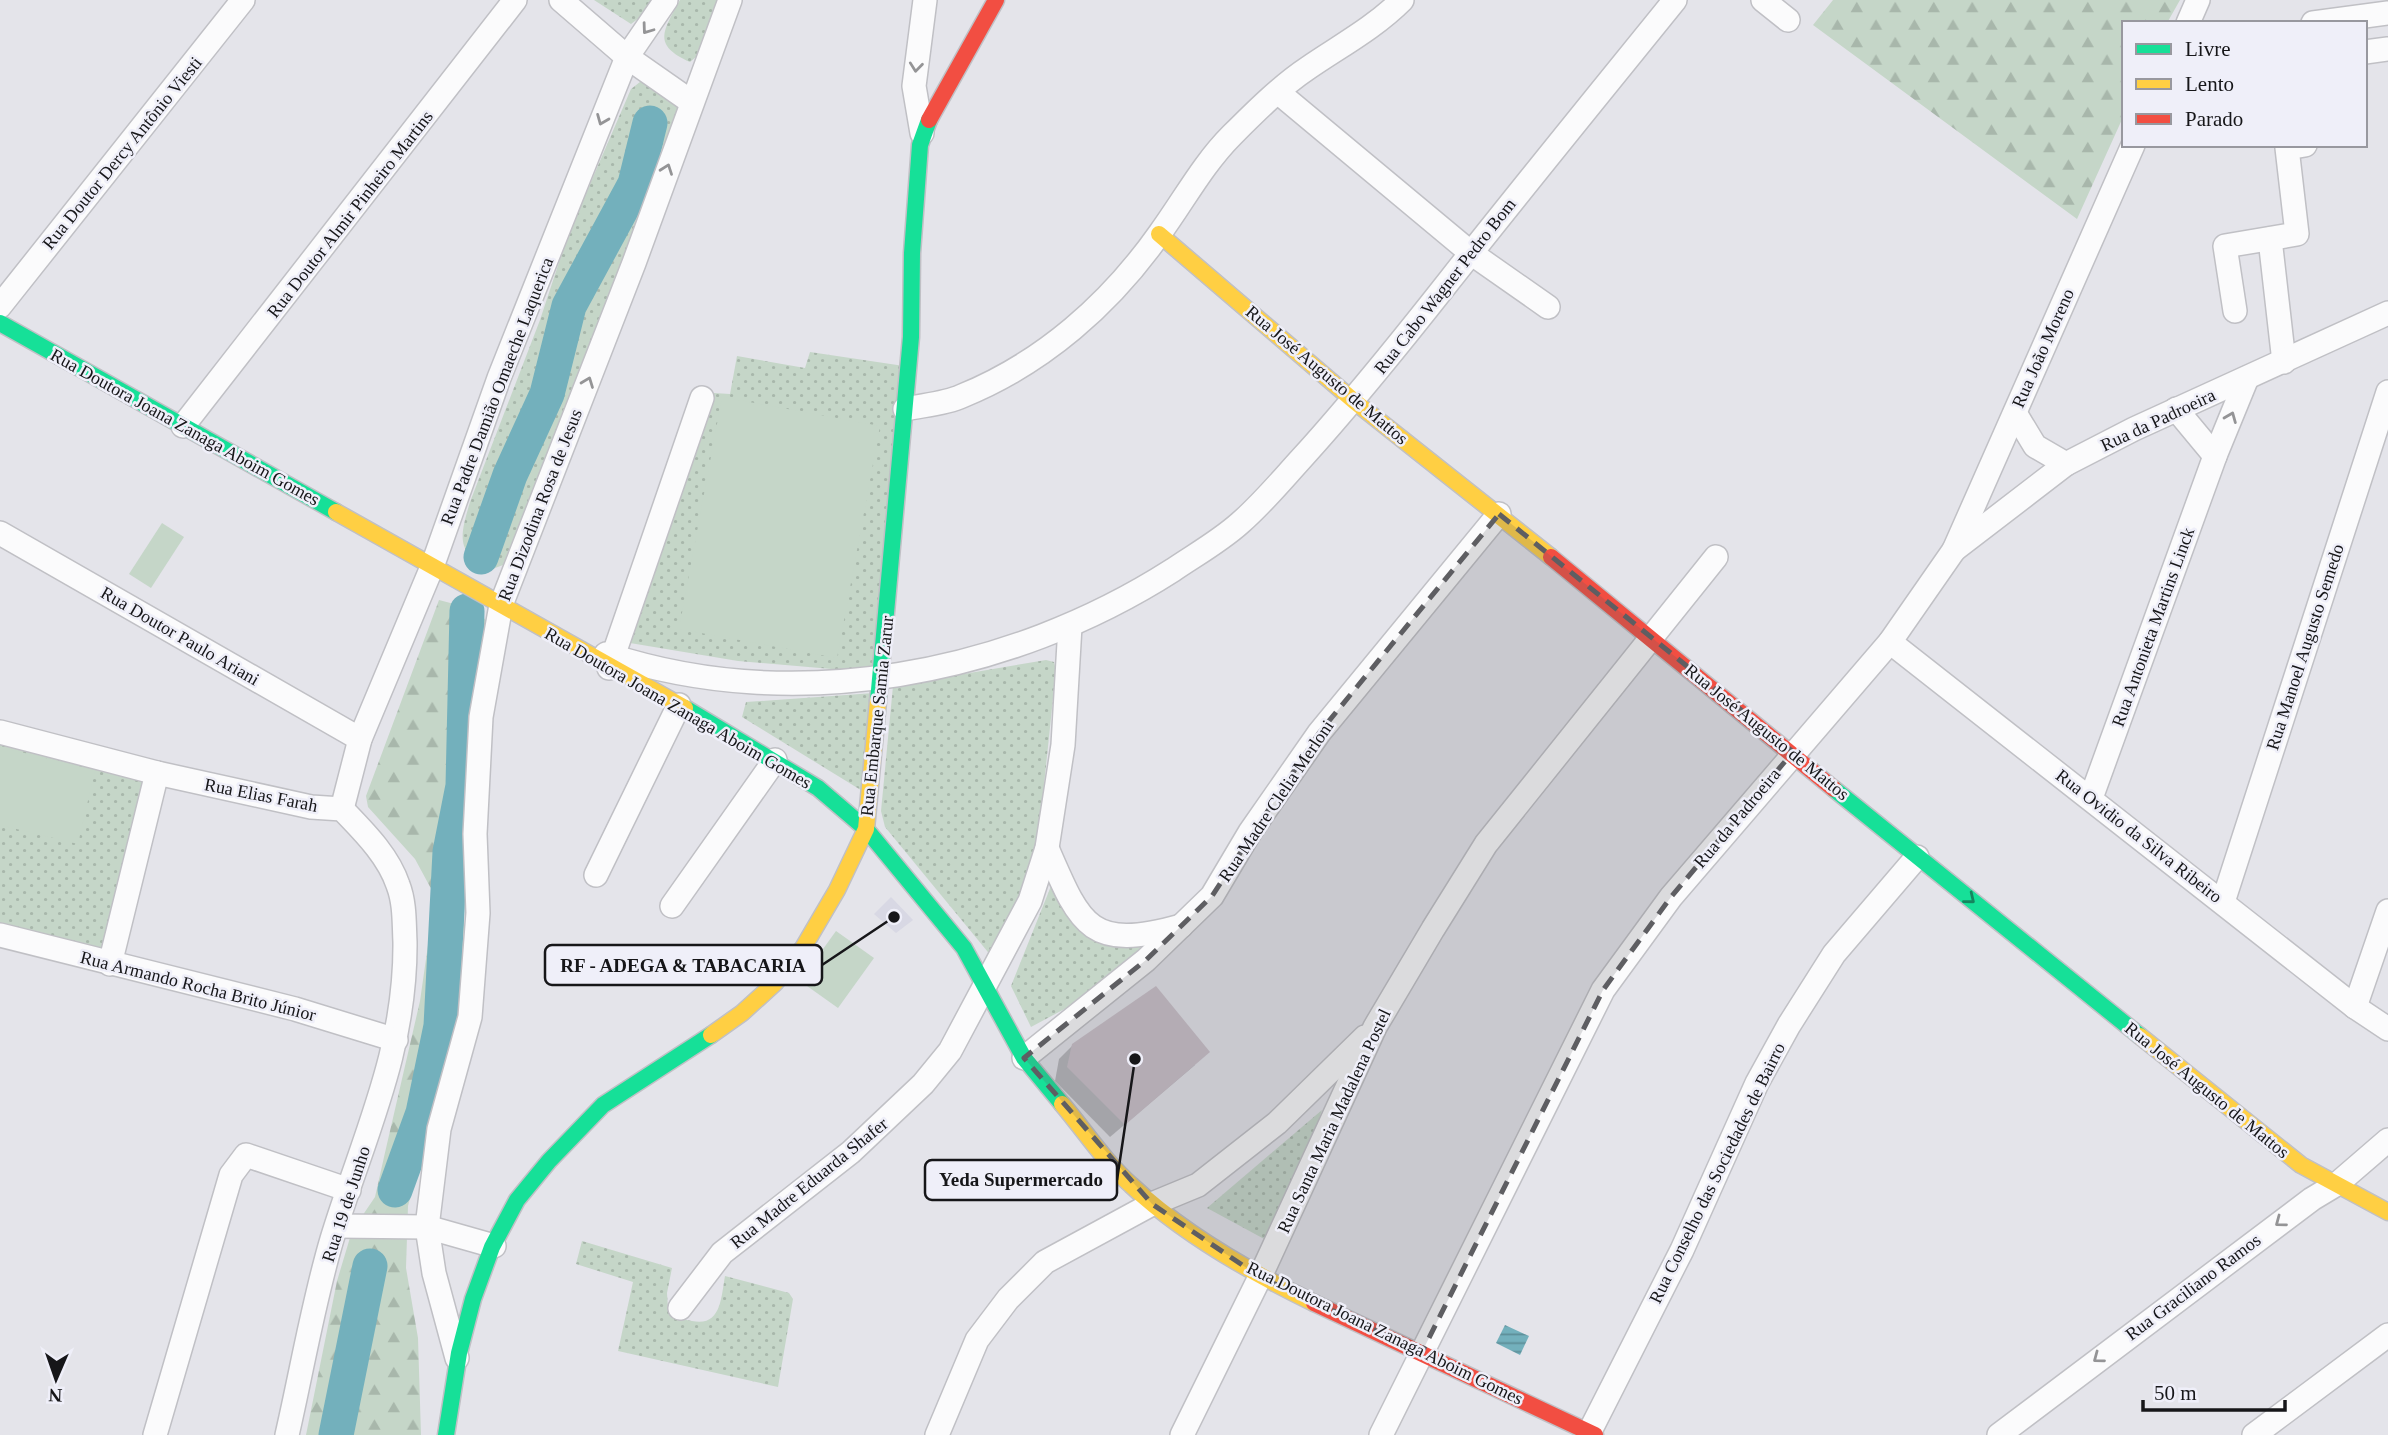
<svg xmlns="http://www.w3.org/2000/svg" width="2388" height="1435" viewBox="0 0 2388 1435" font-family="'Times New Roman',serif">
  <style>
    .built { fill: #d8d8e4 }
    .forest { fill: url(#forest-firs) }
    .park { fill: url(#park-dots) }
    .pitch { fill: #c5d6c8 }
    .water { fill: url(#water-rules) }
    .shadow { fill: #0003 }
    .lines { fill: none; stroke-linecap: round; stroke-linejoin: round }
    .river { stroke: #73b0bc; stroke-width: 35 }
    .building { fill: #cac0c9 }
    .street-casing { stroke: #c0c0c5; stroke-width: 26 }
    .fast-casing { stroke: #c0c0c5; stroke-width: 19 }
    .slow-casing { stroke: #c0c0c5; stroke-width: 19 }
    .jam-casing { stroke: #c0c0c5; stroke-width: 19 }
    .street { stroke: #fbfbfc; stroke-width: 23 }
    .fast { stroke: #16e098; stroke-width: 16 }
    .slow { stroke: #ffcf43; stroke-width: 16 }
    .jam { stroke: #f24e42; stroke-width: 16 }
    .oneway { stroke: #949496 }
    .oneway2 { stroke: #16855f }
    .marked { fill: #5e5e62; fill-opacity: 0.2; stroke: #5e5e62; stroke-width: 5; stroke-dasharray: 14 9; stroke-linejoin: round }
    .labels { text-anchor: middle; stroke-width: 5; stroke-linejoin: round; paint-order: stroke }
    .street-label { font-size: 18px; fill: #161619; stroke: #efeff9 }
    .leader { fill: none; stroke: #161619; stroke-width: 2.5 }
    .callout-dot { fill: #161619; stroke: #efeff9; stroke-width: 2.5 }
    .callout { fill: #efeff9; stroke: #161619; stroke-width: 2.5 }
    .callout-label { font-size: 19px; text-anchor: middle; font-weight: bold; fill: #161619 }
  </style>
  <defs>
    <pattern id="forest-firs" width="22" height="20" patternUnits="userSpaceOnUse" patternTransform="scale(1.75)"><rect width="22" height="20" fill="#c5d6c8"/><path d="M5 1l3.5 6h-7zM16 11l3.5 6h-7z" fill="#a8b7ab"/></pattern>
    <pattern id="park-dots" width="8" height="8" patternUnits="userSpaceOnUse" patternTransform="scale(1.75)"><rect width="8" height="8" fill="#c5d6c8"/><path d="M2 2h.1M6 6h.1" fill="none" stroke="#a8b7ab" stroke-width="1.8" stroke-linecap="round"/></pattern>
    <pattern id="water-rules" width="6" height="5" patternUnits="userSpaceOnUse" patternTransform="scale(1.75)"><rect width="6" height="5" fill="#73b0bc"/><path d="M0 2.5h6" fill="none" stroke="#5d8e98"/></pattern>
  </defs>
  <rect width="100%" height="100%" fill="#e4e4ea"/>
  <!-- built -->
  <path class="built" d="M 891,897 L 913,920 L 896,933 L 874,914 Z"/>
  <!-- forest -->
  <g class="forest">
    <path d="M 1833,0 L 2180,0 L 2167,23 L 2124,23 L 2124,115 L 2077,219 L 1813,25 Z"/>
    <path d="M 439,600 L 477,610 L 489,624 L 466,834 L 462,1005 L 408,1206 L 406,1268 L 418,1338 L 421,1435 L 306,1435 L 337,1281 L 352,1231 L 375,1197 L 384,1157 L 420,1001 L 435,896 L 415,859 L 368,807 L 366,796 Z"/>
  </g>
  <!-- park -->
  <g class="park">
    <path d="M 594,0 L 651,0 L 643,15 L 631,24 Z"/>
    <path d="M 680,0 L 726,0 L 702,52 L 690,62 C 652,45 663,31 680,0 Z"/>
    <path d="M 640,82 L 653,82 L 679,106 L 679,119 L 503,565 L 490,570 C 455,552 460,536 470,502 L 540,320 L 568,235 L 631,89 Z"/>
    <path d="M 810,352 L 904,366 L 878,673 L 738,661 L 612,640 L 698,392 L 730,394 L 737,356 L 805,368 Z"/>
    <path d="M 1046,660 L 1054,662 L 1056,670 L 1037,852 L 1016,919 L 992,957 L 885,827 L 881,811 L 893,686 Z"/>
    <path d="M 874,693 L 864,792 L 742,717 L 746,702 Z"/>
    <path d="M 0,735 L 152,774 L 105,958 L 0,931 Z"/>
    <path d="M 1051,886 L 1076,923 L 1156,944 L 1085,998 L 1031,1027 L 1011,986 Z"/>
    <path d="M 1322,1110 L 1275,1245 L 1207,1208 Z"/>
    <path d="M 582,1241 L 672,1268 L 667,1293 L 668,1309 C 675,1317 681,1319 692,1321 C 721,1327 721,1298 725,1276 L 789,1293 L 793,1299 L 778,1387 L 618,1351 L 633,1282 L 576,1264 Z"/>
  </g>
  <!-- pitch -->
  <g class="pitch">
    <path d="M 722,397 L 880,426 L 837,658 L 679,629 Z"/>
    <path d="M 162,523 L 184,537 L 151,588 L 129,574 Z"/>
    <path d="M 0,747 L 95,770 L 78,844 L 0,825 Z"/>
    <path d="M 836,931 L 874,958 L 838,1008 L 800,981 Z"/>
  </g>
  <!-- water -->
  <path class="water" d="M 1505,1325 L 1529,1336 L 1520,1355 L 1496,1343 Z"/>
  <!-- shadow -->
  <path class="shadow" d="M 1073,1045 L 1195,1065 L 1110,1137 L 1055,1081 L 1059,1059 Z"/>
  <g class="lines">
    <!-- river -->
    <g class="river">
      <path d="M 481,557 L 510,475 L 547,394 L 569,306 L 635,184 L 650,123"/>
      <path d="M 395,1190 L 423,1113 L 441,1026 L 450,852 L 463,786 L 467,611"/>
      <path d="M 336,1435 L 370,1266"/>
    </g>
  </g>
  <!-- building -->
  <path class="building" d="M 1156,986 L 1210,1052 L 1125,1125 L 1067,1067 L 1072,1044 Z"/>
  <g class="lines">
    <defs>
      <g id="street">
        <path d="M 561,0 L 627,57 L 690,101"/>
        <path d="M 1763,0 L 1788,20"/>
        <path d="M 2188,23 L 2198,0"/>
        <path d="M 2313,23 L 2388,13"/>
        <path d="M 2365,52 L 2388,49"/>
        <path d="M 1279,93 L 1471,253 L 1548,307"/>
        <path d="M 922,133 L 914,86 L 925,0"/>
        <path d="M 2270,239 L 2284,362"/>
        <path d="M 0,306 L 243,0"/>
        <path d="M 2235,311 L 2225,246 L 2297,234 L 2287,148 L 2305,145"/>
        <path d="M 905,409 C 923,405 945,404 962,396 C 1043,363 1110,304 1160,233 C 1184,200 1203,164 1232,135 C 1255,112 1281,86 1308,68 C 1340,46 1374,28 1402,0"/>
        <path d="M 2176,409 L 2215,456"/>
        <path d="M 2015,413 L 2035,446 L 2066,464"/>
        <path d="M 183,426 L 515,0"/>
        <path d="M 0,533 L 360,739"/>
        <path d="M 1954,550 L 2133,145"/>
        <path d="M 1890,642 L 2355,1007 L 2388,1029"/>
        <path d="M 606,654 C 794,716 1009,675 1173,570 C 1195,555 1220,541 1240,523 C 1262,504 1281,481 1301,459 C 1353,402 1401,342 1449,281 C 1523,187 1599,94 1675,0"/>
        <path d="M 609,668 L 702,398"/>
        <path d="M 0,732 L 157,773 L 311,807 L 342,809 C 363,831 388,855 398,885 C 405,903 404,923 405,942 C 406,1053 363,1137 332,1239 C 313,1303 302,1370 287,1435"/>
        <path d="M 2091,798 L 2215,456 L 2247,378"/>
        <path d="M 342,809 L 360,739 L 432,567 L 499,378 L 627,57 L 666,0"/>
        <path d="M 1047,848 C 1081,927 1090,951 1181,926"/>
        <path d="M 596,875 L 679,705"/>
        <path d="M 2223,902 L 2388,392"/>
        <path d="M 672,906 L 775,760"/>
        <path d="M 0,935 L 295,1009 L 396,1040"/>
        <path d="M 110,964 L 157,773"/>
        <path d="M 2355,1007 L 2388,911"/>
        <path d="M 1024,1058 L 1146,960 L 1212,896 L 1250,832 L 1319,733 L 1499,514"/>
        <path d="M 337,1226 L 427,1227 L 494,1246"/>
        <path d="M 680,1308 L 722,1253 L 851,1152 L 923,1084 L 950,1051 L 1030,901 L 1047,848 L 1063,745 L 1070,626"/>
        <path d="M 457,1358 L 434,1273 L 427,1227 L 439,1129 L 470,1017 L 478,913 L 475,834 L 481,717 L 501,605 L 634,263 L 730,0"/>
        <path d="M 155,1435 L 231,1175 L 246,1155 L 349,1190"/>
        <path d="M 937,1435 L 977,1340 L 1008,1299 L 1045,1262 L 1152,1204 L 1198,1185 L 1277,1123 L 1365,1037"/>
        <path d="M 1182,1435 L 1260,1277 L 1375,1027 L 1433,929 L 1486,844 L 1716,557"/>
        <path d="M 1381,1435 L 1603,990 L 1671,897 L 1890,642 L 1954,550 L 2066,464 L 2134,429 L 2388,313"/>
        <path d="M 1588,1435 L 1682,1250 L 1757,1083 L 1789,1025 L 1834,954 L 1917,857"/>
        <path d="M 1999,1435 L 2312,1199 L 2337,1184 L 2388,1140"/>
        <path d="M 2254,1435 L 2388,1335"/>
      </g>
      <g id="fast">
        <path d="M 0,323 L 336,512"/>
        <path d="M 878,701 L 911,337 L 912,253 L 920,145 L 929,120"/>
        <path d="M 685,708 L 818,788 L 866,829 L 964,948 L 1024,1058 L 1062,1104"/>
        <path d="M 1834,789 L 2140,1036"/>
        <path d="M 446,1435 L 459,1353 L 473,1299 L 492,1247 L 517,1200 L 549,1161 L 603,1105 L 711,1035"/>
      </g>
      <g id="slow">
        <path d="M 1159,234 L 1354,401 L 1551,557"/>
        <path d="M 336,512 L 685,708"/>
        <path d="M 711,1035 L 742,1013 L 775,983 L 803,948 L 837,890 L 866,829 L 878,701"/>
        <path d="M 2140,1036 L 2301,1165 L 2388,1212"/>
        <path d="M 1062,1104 C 1084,1130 1105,1162 1131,1185 C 1183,1234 1250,1272 1314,1303"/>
      </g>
      <g id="jam">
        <path d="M 929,120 L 996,0"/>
        <path d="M 1551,557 L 1834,789"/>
        <path d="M 1314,1303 L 1595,1435"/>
      </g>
    </defs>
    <!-- street casing -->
    <use href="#street" class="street-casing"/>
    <!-- fast casing -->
    <use href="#fast" class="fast-casing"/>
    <!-- slow casing -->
    <use href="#slow" class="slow-casing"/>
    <!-- jam casing -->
    <use href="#jam" class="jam-casing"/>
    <!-- street -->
    <use href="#street" class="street"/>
    <!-- fast -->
    <use href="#fast" class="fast"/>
    <!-- slow -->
    <use href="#slow" class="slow"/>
    <!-- jam -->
    <use href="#jam" class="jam"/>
  </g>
  <!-- one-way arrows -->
  <defs><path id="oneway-chevron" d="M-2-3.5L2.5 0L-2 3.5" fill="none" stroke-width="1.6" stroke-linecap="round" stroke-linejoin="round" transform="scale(1.75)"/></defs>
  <g class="oneway">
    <use href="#oneway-chevron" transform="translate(647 29) rotate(126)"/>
    <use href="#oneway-chevron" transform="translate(916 67) rotate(96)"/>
    <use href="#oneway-chevron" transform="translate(602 120) rotate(112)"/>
    <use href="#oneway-chevron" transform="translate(667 169) rotate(-70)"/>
    <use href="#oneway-chevron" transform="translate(588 382) rotate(-69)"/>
    <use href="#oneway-chevron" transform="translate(2231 417) rotate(-68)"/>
    <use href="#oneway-chevron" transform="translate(2280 1222) rotate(143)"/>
    <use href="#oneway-chevron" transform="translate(2098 1358) rotate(143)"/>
  </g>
  <use class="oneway2" href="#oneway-chevron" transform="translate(1970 899) rotate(39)"/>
  <!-- marked area -->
  <path class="marked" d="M 1499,514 L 1793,752 L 1671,897 L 1603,990 L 1422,1352 L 1260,1277 L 1152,1204 L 1024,1058 L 1146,960 L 1212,896 L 1319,733 Z"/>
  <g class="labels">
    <!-- street labels -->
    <g class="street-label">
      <text transform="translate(122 153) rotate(-51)" y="6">Rua Doutor Dercy Antônio Viesti</text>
      <text transform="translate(350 214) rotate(-52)" y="6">Rua Doutor Almir Pinheiro Martins</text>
      <text transform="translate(1445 286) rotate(-52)" y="6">Rua Cabo Wagner Pedro Bom</text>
      <text transform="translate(2043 348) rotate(-66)" y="6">Rua João Moreno</text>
      <text transform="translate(1327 375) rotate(40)" y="6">Rua José Augusto de Mattos</text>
      <text transform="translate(497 391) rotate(-69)" y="6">Rua Padre Damião Omaeche Laquerica</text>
      <text transform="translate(2158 420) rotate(-25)" y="6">Rua da Padroeira</text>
      <text transform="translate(185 427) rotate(29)" y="6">Rua Doutora Joana Zanaga Aboim Gomes</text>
      <text transform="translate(540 505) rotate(-69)" y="6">Rua Dizodina Rosa de Jesus</text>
      <text transform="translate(2153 627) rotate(-70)" y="6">Rua Antonieta Martins Linck</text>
      <text transform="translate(180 636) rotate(30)" y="6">Rua Doutor Paulo Ariani</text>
      <text transform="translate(2305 647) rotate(-72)" y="6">Rua Manoel Augusto Semedo</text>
      <text transform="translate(678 708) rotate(30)" y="6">Rua Doutora Joana Zanaga Aboim Gomes</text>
      <text transform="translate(877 716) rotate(-84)" y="6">Rua Embarque Samia Zarur</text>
      <text transform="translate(1767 732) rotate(39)" y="6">Rua José Augusto de Mattos</text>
      <text transform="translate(261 795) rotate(11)" y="6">Rua Elias Farah</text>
      <text transform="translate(1276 801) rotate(-56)" y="6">Rua Madre Clelia Merloni</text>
      <text transform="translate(1737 818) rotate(-50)" y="6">Rua da Padroeira</text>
      <text transform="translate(2139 836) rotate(38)" y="6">Rua Ovidio da Silva Ribeiro</text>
      <text transform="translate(198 986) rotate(14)" y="6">Rua Armando Rocha Brito Júnior</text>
      <text transform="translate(2207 1090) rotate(39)" y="6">Rua José Augusto de Mattos</text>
      <text transform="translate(1334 1121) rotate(-65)" y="6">Rua Santa Maria Madalena Postel</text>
      <text transform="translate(1717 1173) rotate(-64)" y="6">Rua Conselho das Sociedades de Bairro</text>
      <text transform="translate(809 1183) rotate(-39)" y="6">Rua Madre Eduarda Shafer</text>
      <text transform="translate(346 1204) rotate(-72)" y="6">Rua 19 de Junho</text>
      <text transform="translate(2193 1287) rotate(-37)" y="6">Rua Graciliano Ramos</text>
      <text transform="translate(1385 1333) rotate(26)" y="6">Rua Doutora Joana Zanaga Aboim Gomes</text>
    </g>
  </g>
  <!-- callouts -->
  <path class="leader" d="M894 917L822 965M1135 1059L1117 1180"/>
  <g class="callout-dot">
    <circle cx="894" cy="917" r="7"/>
    <circle cx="1135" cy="1059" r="7"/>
  </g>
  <g class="callout">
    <rect x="545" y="945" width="277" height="40" rx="7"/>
    <rect x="925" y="1160" width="192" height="40" rx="7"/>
  </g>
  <g class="callout-label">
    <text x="683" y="972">RF - ADEGA &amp; TABACARIA</text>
    <text x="1021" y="1186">Yeda Supermercado</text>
  </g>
  <!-- legend -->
  <rect x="2122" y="21" width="245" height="126" fill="#efeff9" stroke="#98989f" stroke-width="2"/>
  <rect x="2136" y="44" width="35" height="10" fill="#16e098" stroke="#98989f" stroke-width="2"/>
  <text x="2185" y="56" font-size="21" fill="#161619">Livre</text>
  <rect x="2136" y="79" width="35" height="10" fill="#ffcf43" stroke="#98989f" stroke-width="2"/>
  <text x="2185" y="91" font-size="21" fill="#161619">Lento</text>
  <rect x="2136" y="114" width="35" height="10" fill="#f24e42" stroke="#98989f" stroke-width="2"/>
  <text x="2185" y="126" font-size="21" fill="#161619">Parado</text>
  <!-- north arrow -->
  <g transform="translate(56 1379) rotate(182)" stroke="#efeff9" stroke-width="5" paint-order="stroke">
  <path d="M0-5L12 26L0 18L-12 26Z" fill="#161619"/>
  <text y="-10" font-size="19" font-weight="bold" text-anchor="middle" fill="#161619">N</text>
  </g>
  <!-- scale -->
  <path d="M2143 1400v10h142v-10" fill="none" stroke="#161619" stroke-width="3.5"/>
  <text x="2154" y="1400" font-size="21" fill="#161619" stroke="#efeff9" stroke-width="5" paint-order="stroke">50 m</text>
</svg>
